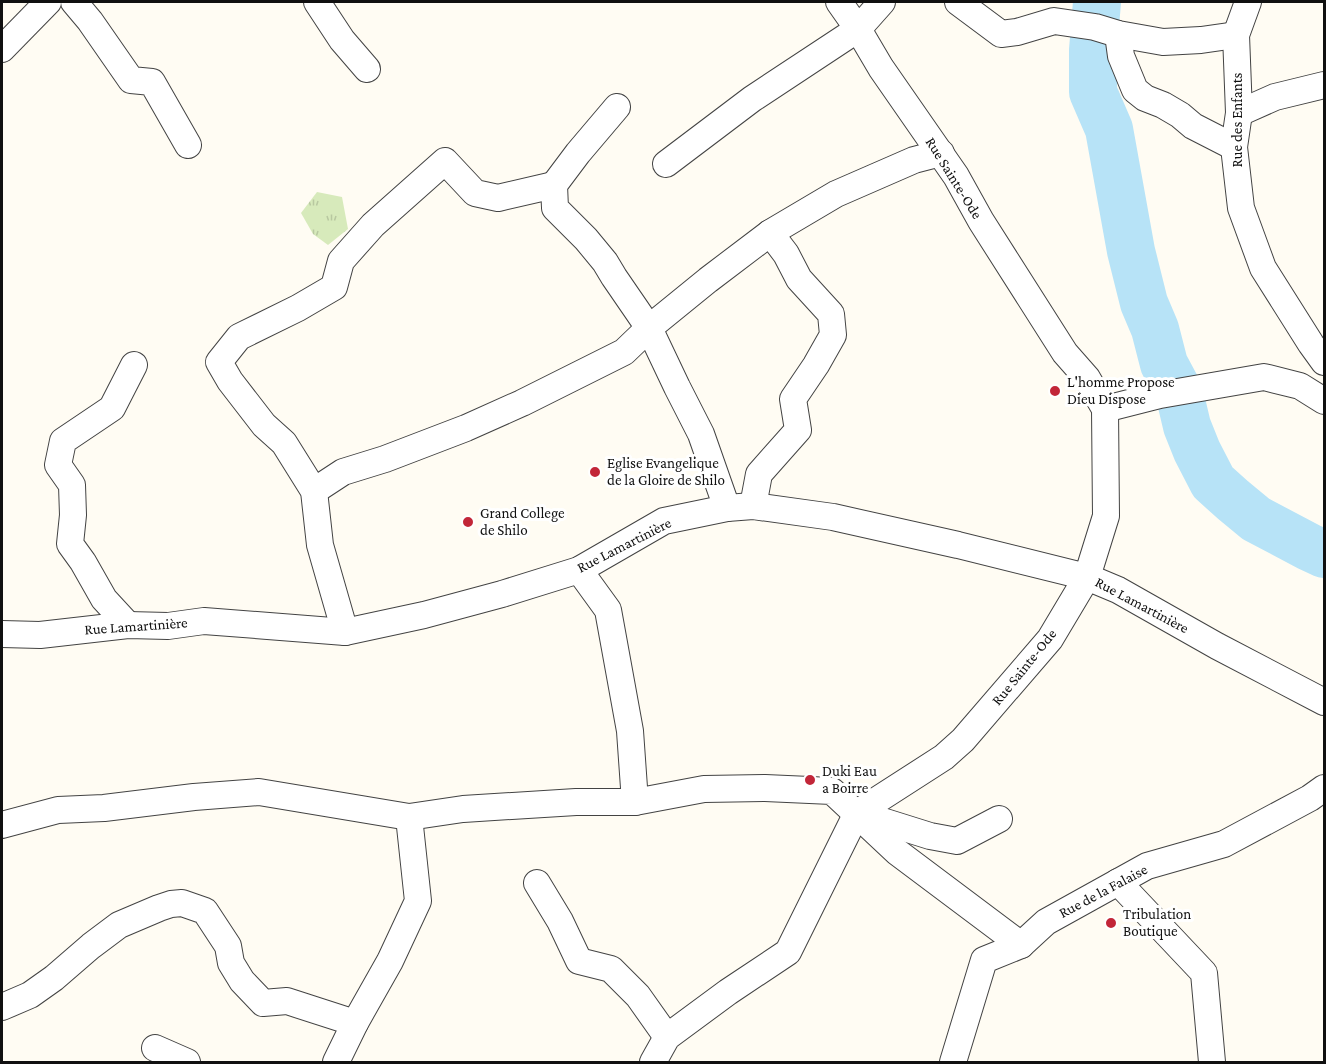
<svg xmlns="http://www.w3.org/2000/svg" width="1326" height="1064" viewBox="0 0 1326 1064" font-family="'Crimson Pro',serif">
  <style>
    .grass { fill: url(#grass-tufts) }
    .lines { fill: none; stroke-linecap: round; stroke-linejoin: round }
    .river { stroke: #b7e3f7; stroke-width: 48 }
    .minor-casing { stroke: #434343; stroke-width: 28 }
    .minor { stroke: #fff; stroke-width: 26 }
    .poi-dot { fill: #c22638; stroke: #fff; stroke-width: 2 }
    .labels { text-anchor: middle; stroke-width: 6; stroke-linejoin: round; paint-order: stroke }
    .street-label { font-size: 15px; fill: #101010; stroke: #fff }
    .poi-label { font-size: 15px; fill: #101010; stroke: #fff; text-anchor: start }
  </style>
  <defs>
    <pattern id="grass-tufts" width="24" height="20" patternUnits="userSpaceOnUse" patternTransform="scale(1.5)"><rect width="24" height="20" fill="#d7eabb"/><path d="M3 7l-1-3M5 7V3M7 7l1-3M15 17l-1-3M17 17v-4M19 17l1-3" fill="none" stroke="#b8c8a0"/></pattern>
  </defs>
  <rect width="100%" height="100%" fill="#fffcf3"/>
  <!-- grass -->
  <path class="grass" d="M 317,192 L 342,197 L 348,229 L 328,245 L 313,234 L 301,213 Z"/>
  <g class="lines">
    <!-- river -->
    <path class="river" d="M 1097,2 L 1093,50 L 1093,92 L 1109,129 L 1131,251 L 1144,303 L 1155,329 L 1164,364 L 1179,392 L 1187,426 L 1197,451 L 1213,482 L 1233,500 L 1256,519 L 1309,547 L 1324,554"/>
    <defs>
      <g id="minor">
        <path d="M 74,2 L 90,21 L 131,80 L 152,82 L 188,145"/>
        <path d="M 317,2 L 342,40 L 367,69"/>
        <path d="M 958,2 L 1001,34 L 1017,32 L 1054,21 L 1095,27 L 1118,34 L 1163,42 L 1201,40 L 1236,35"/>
        <path d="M 1248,2 L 1236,35 L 1239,113 L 1234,147 L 1241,208 L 1263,268 L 1311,344 L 1324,362"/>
        <path d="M 1118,34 L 1121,56 L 1135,90 L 1145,98 L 1163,105 L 1180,115 L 1193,126 L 1234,147"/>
        <path d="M 2,49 L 48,2"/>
        <path d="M 617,107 L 578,153 L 554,185 L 555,208 L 586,239 L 605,262 L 614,277 L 649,328 L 677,387 L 701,434 L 727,508"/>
        <path d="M 1239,113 L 1275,97 L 1324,85"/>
        <path d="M 666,164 L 752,99 L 858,29 L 839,2"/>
        <path d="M 1105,409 L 1160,395 L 1264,377 L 1300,386 L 1324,401"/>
        <path d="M 314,491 L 343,472 L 385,459 L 466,428 L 522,403 L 624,352 L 649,328 L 708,280 L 770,233 L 836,194 L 914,160 L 941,153"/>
        <path d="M 753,506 L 759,474 L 798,430 L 793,399 L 816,365 L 833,335 L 831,314 L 799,279 L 786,254 L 770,233"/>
        <path d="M 579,570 L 608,610 L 630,731 L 635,802"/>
        <path d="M 128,625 L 104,599 L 83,562 L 70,544 L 73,515 L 72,485 L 58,465 L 63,441 L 112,408 L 134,365"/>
        <path d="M 345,632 L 320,545 L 314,491 L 284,443 L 264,425 L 230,381 L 219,362 L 239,337 L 298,308 L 334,287 L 341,261 L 373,225 L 445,161 L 475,193 L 498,198 L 554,185"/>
        <path d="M 2,634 L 40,635 L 128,625 L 168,626 L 204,621 L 345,632 L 424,615 L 502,594 L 579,570 L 664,521 L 727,508 L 753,506 L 833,517 L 958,545 L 1087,577 L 1118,590 L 1217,646 L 1324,702"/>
        <path d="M 863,815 L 930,836 L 957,841 L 999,819"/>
        <path d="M 2,825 L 58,810 L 104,808 L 194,797 L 259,792 L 409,817 L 463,809 L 576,802 L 635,802 L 704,789 L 765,788 L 832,791 L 897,852 L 1021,945"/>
        <path d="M 1118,882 L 1204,973 L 1212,1062"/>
        <path d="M 537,883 L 560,921 L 579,961 L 611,969 L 638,996 L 667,1037"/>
        <path d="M 2,1007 L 30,995 L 54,978 L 91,946 L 119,925 L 159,908 L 171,904 L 182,903 L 205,911 L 228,946 L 231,963 L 242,981 L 263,1003 L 287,1001 L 355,1023"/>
        <path d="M 155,1048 L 187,1062"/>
        <path d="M 336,1062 L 355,1023 L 390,961 L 418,901 L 409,817"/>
        <path d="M 653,1062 L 667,1037 L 728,992 L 788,952 L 857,813 L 944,757 L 963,740 L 1050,639 L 1087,577 L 1106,516 L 1105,409 L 1087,378 L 1065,353 L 981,221 L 956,176 L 881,68 L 858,29 L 882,2"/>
        <path d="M 953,1062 L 984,960 L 1021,945 L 1046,922 L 1147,866 L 1224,844 L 1310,798 L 1324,788"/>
      </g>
    </defs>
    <!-- minor casing -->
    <use href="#minor" class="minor-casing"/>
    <!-- minor -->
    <use href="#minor" class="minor"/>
  </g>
  <!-- markers -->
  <g class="poi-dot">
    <circle cx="1055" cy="391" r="6"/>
    <circle cx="595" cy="472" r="6"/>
    <circle cx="468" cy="522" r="6"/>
    <circle cx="810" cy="780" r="6"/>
    <circle cx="1111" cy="923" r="6"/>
  </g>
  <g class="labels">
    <!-- street labels -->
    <g class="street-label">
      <text transform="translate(1237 120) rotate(-90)" y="5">Rue des Enfants</text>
      <text transform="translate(954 178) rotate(58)" y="5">Rue Sainte-Ode</text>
      <text transform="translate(624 545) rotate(-27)" y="5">Rue Lamartinière</text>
      <text transform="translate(1142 605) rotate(28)" y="5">Rue Lamartinière</text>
      <text transform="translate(136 626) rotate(-4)" y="5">Rue Lamartinière</text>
      <text transform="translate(1024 667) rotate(-51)" y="5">Rue Sainte-Ode</text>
      <text transform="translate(1103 891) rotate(-28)" y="5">Rue de la Falaise</text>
    </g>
    <!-- poi labels -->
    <g class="poi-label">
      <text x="1067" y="387">L'homme Propose<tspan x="1067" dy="17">Dieu Dispose</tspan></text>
      <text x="607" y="468">Eglise Evangelique<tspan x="607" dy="17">de la Gloire de Shilo</tspan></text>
      <text x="480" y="518">Grand College<tspan x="480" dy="17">de Shilo</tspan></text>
      <text x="822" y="776">Duki Eau<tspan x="822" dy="17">a Boirre</tspan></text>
      <text x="1123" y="919">Tribulation<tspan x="1123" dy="17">Boutique</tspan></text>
    </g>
  </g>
  <!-- border -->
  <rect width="1326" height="1064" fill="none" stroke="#101010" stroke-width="6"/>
</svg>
